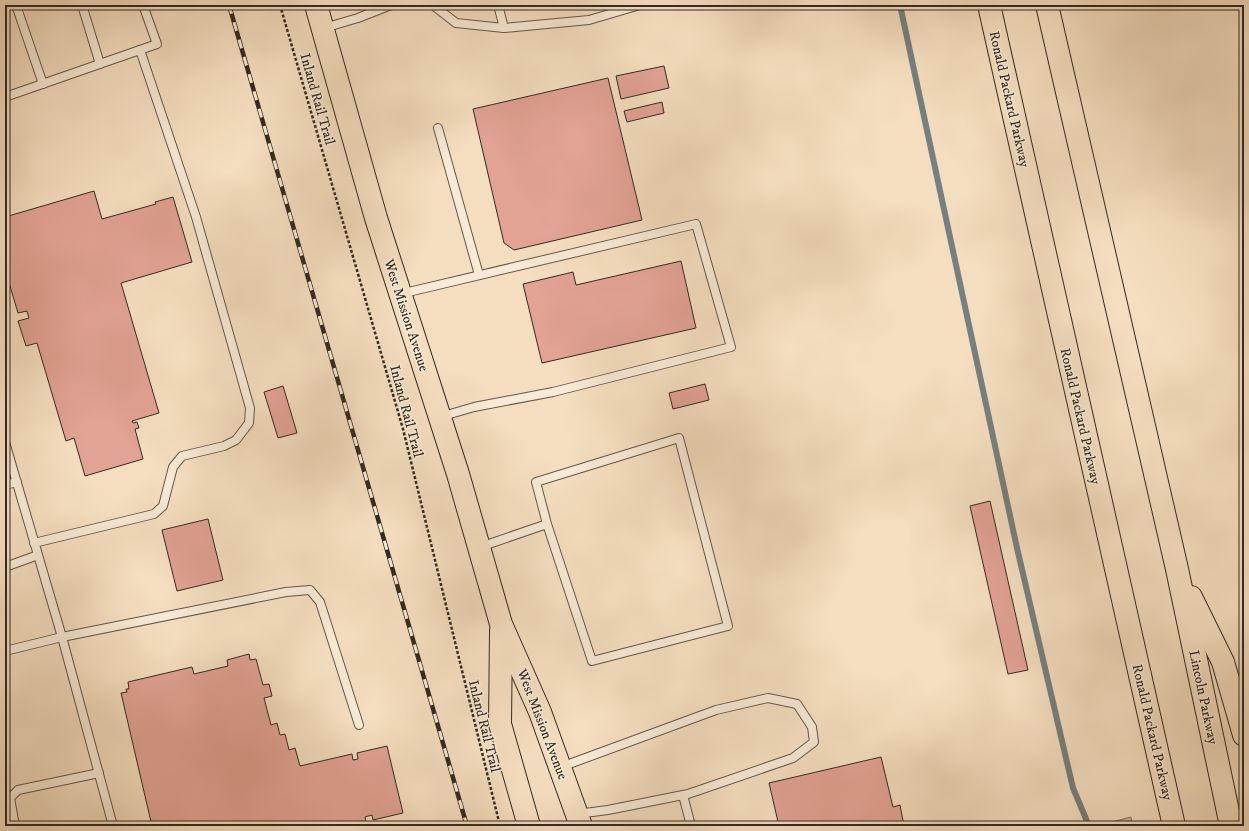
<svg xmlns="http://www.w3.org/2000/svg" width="1249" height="831" viewBox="0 0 1249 831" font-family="'IM FELL DW Pica',serif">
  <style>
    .green { fill: #c4bf8d; stroke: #7c7458 }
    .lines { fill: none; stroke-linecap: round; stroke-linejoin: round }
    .stream { stroke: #768080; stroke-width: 6 }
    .building { fill: #e2a294; stroke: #332a22 }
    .lane-casing { stroke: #64574a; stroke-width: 10 }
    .primary-casing { stroke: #332a22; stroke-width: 24 }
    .highway-casing { stroke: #332a22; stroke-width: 24 }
    .path { stroke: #332a22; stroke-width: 2.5; stroke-dasharray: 3 2; stroke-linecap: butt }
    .lane { stroke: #f8ead6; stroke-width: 8 }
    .primary { stroke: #f5dec0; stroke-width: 22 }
    .highway { stroke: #f5dec0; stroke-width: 22 }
    .rail-casing { stroke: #332a22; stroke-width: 4.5 }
    .rail { stroke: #f8ead6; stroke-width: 3; stroke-dasharray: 9; stroke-linecap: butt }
    .labels { text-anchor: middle; stroke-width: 3; stroke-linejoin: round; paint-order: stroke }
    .street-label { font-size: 14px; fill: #332a22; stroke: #f8ead6 }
  </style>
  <rect width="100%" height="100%" fill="#f5dec0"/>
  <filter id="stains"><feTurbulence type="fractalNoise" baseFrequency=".005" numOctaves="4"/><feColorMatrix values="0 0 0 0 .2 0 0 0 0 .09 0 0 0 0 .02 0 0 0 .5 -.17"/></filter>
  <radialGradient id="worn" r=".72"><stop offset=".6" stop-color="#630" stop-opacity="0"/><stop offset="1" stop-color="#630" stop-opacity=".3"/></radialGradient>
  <!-- green -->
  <path class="green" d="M 1131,817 L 1132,826 L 1096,826 Z"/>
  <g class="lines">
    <!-- stream -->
    <path class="stream" d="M 900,5 L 1017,548 L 1073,788 L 1089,826"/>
  </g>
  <!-- building -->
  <g class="building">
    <path d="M 664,66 L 669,88 L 621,99 L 616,76 Z"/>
    <path d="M 608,78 L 642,220 L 514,250 L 504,243 L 473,109 Z"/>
    <path d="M 662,102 L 664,113 L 627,122 L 624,111 Z"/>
    <path d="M 94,191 L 102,219 L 156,204 L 155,202 L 173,197 L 192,262 L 121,283 L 159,413 L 132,421 L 133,423 L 137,422 L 139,428 L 135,429 L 143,459 L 85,476 L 74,438 L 66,441 L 37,343 L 26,346 L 18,321 L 29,318 L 27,311 L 18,313 L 5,269 L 5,217 Z"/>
    <path d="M 681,261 L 696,328 L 542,363 L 523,284 L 573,272 L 576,285 Z"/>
    <path d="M 705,384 L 709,400 L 673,409 L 669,393 Z"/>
    <path d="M 283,386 L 297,433 L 278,438 L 264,392 Z"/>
    <path d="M 990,501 L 1028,670 L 1008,674 L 970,506 Z"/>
    <path d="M 208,519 L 223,580 L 177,591 L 162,530 Z"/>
    <path d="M 249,654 L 250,660 L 256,659 L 263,685 L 269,684 L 272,696 L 264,698 L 271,725 L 277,723 L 280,735 L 285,734 L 289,750 L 295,748 L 300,766 L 352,754 L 353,760 L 358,759 L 357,753 L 387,746 L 403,813 L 373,820 L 372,815 L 365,817 L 366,822 L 348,826 L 152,826 L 121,693 L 127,692 L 126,689 L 129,689 L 128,682 L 192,667 L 194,674 L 228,666 L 227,660 Z"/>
    <path d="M 881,757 L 893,807 L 900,805 L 904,826 L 779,826 L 769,783 Z"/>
  </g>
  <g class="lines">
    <defs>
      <g id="lane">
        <path d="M 16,5 L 43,84"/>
        <path d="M 82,5 L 100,64"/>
        <path d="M 433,5 L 456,23 L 504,28 L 589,20 L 640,5"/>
        <path d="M 498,5 L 504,28"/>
        <path d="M 324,28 L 358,18 L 391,5"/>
        <path d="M 5,97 L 157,44 L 143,5"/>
        <path d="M 438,128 L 479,275"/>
        <path d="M 400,294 L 696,224 L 731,347 L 553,392 L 474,407 L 440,417"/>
        <path d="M 5,442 L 62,637 L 113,826"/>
        <path d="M 5,485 L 17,482"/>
        <path d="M 34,543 L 154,514 L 163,506 L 173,467 L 182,456 L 224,446 L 236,440 L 249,423 L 250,408 L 196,217 L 140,50"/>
        <path d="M 480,547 L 547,524 L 592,661 L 728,626 L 679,438 L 536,482 L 547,524"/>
        <path d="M 5,567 L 38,555"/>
        <path d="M 5,651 L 62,637 L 286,592 L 310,590 L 320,602 L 359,725"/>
        <path d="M 561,767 L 716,710 L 768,698 L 797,704 L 812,727 L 814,742 L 793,758 L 688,794 L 608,810 L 577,814"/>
        <path d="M 683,795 L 691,826"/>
        <path d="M 15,826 L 10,798 L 18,790 L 99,773"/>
      </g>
      <g id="primary">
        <path d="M 316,5 L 376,218 L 458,474 L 501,624 L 540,712 L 581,826"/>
        <path d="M 501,631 L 500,724 L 529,826"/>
      </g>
      <g id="highway">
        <path d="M 989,5 L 1174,826"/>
        <path d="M 1047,5 L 1177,569 L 1231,826"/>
        <path d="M 1191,597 L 1223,662 L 1244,735"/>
      </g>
    </defs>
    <!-- lane casing -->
    <use href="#lane" class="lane-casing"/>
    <!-- primary casing -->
    <use href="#primary" class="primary-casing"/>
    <!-- highway casing -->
    <use href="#highway" class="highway-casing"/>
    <!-- path -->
    <path class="path" d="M 280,5 L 403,429 L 500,826"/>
    <!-- lane -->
    <use href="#lane" class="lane"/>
    <!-- primary -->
    <use href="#primary" class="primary"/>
    <!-- highway -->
    <use href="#highway" class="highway"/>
    <defs>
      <path id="rail" d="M 229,5 L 467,826"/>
    </defs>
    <!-- rail casing -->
    <use href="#rail" class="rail-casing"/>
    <!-- rail -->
    <use href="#rail" class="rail"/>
  </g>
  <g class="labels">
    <!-- street labels -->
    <g class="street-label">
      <text transform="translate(318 99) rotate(74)" y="5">Inland Rail Trail</text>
      <text transform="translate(1010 99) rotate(77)" y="5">Ronald Packard Parkway</text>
      <text transform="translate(407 315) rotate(72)" y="5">West Mission Avenue</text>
      <text transform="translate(407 411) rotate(75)" y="5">Inland Rail Trail</text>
      <text transform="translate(1081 416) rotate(77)" y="5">Ronald Packard Parkway</text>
      <text transform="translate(1204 697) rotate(78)" y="5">Lincoln Parkway</text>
      <text transform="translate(543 724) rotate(69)" y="5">West Mission Avenue</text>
      <text transform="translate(485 726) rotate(76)" y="5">Inland Rail Trail</text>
      <text transform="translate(1153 732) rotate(77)" y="5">Ronald Packard Parkway</text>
    </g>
  </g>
  <!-- margin -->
  <rect width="1249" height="831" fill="none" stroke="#f5dec0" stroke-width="20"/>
  <rect x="6" y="6" width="1237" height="819" fill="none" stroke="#332a22" stroke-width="2"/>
  <rect x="10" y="10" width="1229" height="811" fill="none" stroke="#332a22"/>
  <rect width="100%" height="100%" filter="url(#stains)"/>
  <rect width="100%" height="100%" fill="url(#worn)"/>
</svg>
